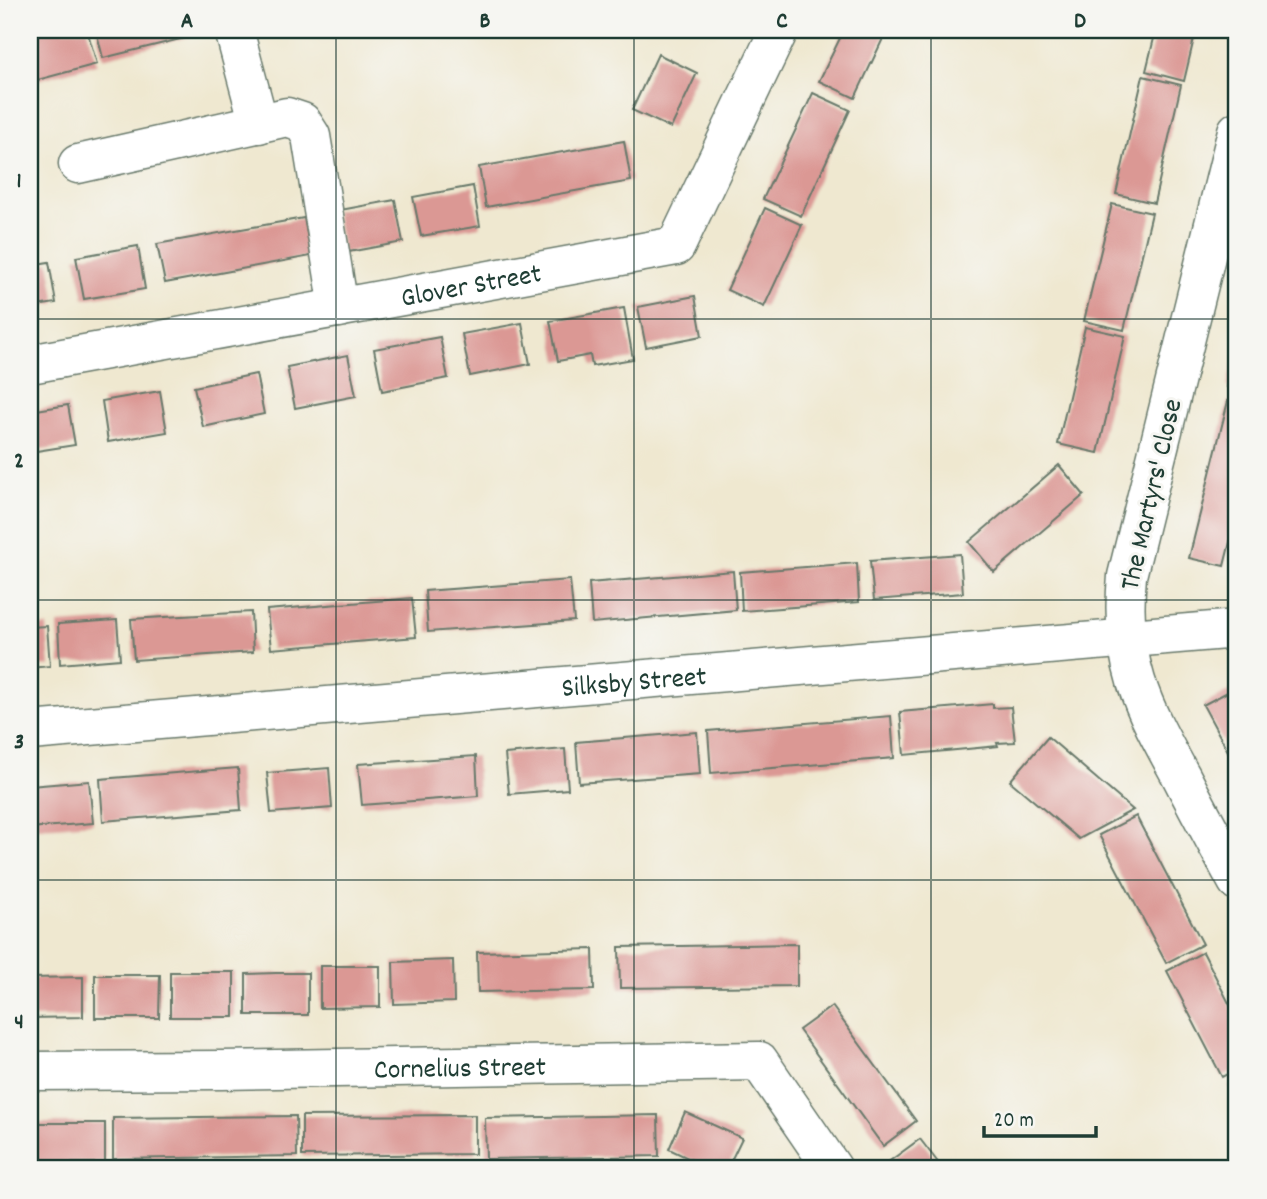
<svg xmlns="http://www.w3.org/2000/svg" width="1267" height="1199" viewBox="0 0 1267 1199" font-family="Dekko,sans-serif">
  <style>
    .building { fill: #db9894 }
    .lines { fill: none; stroke-linecap: round; stroke-linejoin: round }
    .minor-casing { stroke: #68796b; stroke-width: 41 }
    .minor { stroke: #fff; stroke-width: 38 }
    .grid { fill: none; stroke: #1f3d34; stroke-width: 2; stroke-opacity: 0.55 }
    .labels { text-anchor: middle; stroke-width: 6; stroke-linejoin: round; paint-order: stroke }
    .street-label { font-size: 28px; fill: #1f3d34; stroke: #f6f6f2 }
    .neatline { fill: none; stroke: #1f3d34; stroke-width: 2.5 }
    .grid-label { font-size: 23px; text-anchor: middle; font-weight: bold; fill: #1f3d34 }
  </style>
  <rect width="100%" height="100%" fill="#f6f6f2"/>
  <filter id="ink" filterUnits="userSpaceOnUse"><feTurbulence type="fractalNoise" baseFrequency=".0143" numOctaves="2"/><feDisplacementMap in="SourceGraphic" scale="14" xChannelSelector="R" yChannelSelector="G"/><feConvolveMatrix kernelMatrix="1 2 1 2 8 2 1 2 1" color-interpolation-filters="sRGB"/></filter>
  <filter id="wash" filterUnits="userSpaceOnUse"><feTurbulence type="fractalNoise" baseFrequency=".00686" numOctaves="4" result="noise"/><feDisplacementMap in="SourceGraphic" scale="28" xChannelSelector="R" yChannelSelector="G"/><feGaussianBlur stdDeviation="1.57" result="paint"/><feColorMatrix in="noise" values="0 0 0 0 0 0 0 0 0 0 0 0 0 0 0 0 0 1.4 0 .05"/><feComposite in="paint" operator="in"/></filter>
  <g filter="url(#wash)">
    <rect width="100%" height="100%" fill="#efe8d0"/>
    <g id="blocks">
      <!-- building -->
      <g class="building">
        <path d="M 49,30 L 87,30 L 97,64 L 30,82 L 30,35 Z"/>
        <path d="M 96,30 L 213,30 L 213,31 L 103,58 Z"/>
        <path d="M 844,30 L 887,30 L 855,98 L 819,81 Z"/>
        <path d="M 1156,30 L 1196,30 L 1184,81 L 1146,71 Z"/>
        <path d="M 658,54 L 697,73 L 671,128 L 632,110 Z"/>
        <path d="M 1143,76 L 1181,85 L 1154,203 L 1116,194 Z"/>
        <path d="M 813,93 L 850,110 L 801,216 L 763,199 Z"/>
        <path d="M 624,141 L 631,181 L 486,207 L 479,167 Z"/>
        <path d="M 473,186 L 480,226 L 421,236 L 413,197 Z"/>
        <path d="M 395,200 L 403,242 L 343,253 L 335,211 Z"/>
        <path d="M 1112,204 L 1152,213 L 1124,330 L 1084,321 Z"/>
        <path d="M 765,208 L 802,225 L 764,307 L 727,290 Z"/>
        <path d="M 304,218 L 311,256 L 165,283 L 157,244 Z"/>
        <path d="M 138,246 L 145,289 L 84,299 L 76,257 Z"/>
        <path d="M 49,262 L 56,303 L 30,307 L 30,265 Z"/>
        <path d="M 695,296 L 702,336 L 646,347 L 638,307 Z"/>
        <path d="M 624,308 L 633,359 L 592,366 L 590,355 L 558,361 L 550,321 Z"/>
        <path d="M 522,323 L 530,364 L 470,376 L 462,334 Z"/>
        <path d="M 1085,327 L 1125,336 L 1098,453 L 1058,444 Z"/>
        <path d="M 440,337 L 448,378 L 382,391 L 374,349 Z"/>
        <path d="M 1236,349 L 1237,349 L 1237,390 L 1227,387 Z"/>
        <path d="M 348,355 L 356,396 L 295,408 L 287,367 Z"/>
        <path d="M 256,374 L 264,414 L 203,427 L 194,387 Z"/>
        <path d="M 160,391 L 167,432 L 108,442 L 102,401 Z"/>
        <path d="M 1228,401 L 1237,404 L 1237,514 L 1224,566 L 1189,558 Z"/>
        <path d="M 68,405 L 75,445 L 30,452 L 30,411 Z"/>
        <path d="M 1059,465 L 1084,495 L 994,572 L 969,542 Z"/>
        <path d="M 960,554 L 963,593 L 874,600 L 870,561 Z"/>
        <path d="M 857,563 L 859,602 L 742,611 L 740,572 Z"/>
        <path d="M 733,571 L 736,610 L 592,623 L 589,583 Z"/>
        <path d="M 570,580 L 574,621 L 428,632 L 425,591 Z"/>
        <path d="M 412,598 L 416,637 L 271,649 L 267,610 Z"/>
        <path d="M 251,612 L 253,652 L 134,660 L 131,619 Z"/>
        <path d="M 117,620 L 120,659 L 60,664 L 58,624 Z"/>
        <path d="M 47,626 L 50,666 L 30,668 L 30,627 Z"/>
        <path d="M 1237,687 L 1237,768 L 1203,705 Z"/>
        <path d="M 993,704 L 993,708 L 1011,707 L 1015,742 L 997,743 L 998,746 L 904,755 L 900,712 Z"/>
        <path d="M 891,716 L 894,758 L 711,773 L 708,731 Z"/>
        <path d="M 697,732 L 700,774 L 579,783 L 576,742 Z"/>
        <path d="M 1048,737 L 1133,810 L 1079,839 L 1010,781 Z"/>
        <path d="M 565,749 L 568,789 L 509,794 L 505,754 Z"/>
        <path d="M 476,756 L 478,796 L 362,805 L 358,764 Z"/>
        <path d="M 238,768 L 241,810 L 103,821 L 100,779 Z"/>
        <path d="M 329,768 L 332,808 L 271,813 L 267,773 Z"/>
        <path d="M 89,781 L 93,823 L 30,828 L 30,786 Z"/>
        <path d="M 1136,816 L 1203,944 L 1166,963 L 1099,835 Z"/>
        <path d="M 797,944 L 797,986 L 620,988 L 619,947 Z"/>
        <path d="M 593,949 L 594,990 L 478,992 L 477,952 Z"/>
        <path d="M 1203,952 L 1237,1019 L 1237,1069 L 1222,1077 L 1167,971 Z"/>
        <path d="M 453,960 L 454,1002 L 394,1004 L 393,962 Z"/>
        <path d="M 320,966 L 380,966 L 380,1007 L 320,1008 Z"/>
        <rect x="170" y="972" width="64" height="45"/>
        <path d="M 276,973 L 308,973 L 308,1015 L 246,1015 L 246,974 Z"/>
        <path d="M 95,975 L 160,975 L 159,1018 L 95,1018 Z"/>
        <path d="M 83,977 L 83,1017 L 30,1018 L 30,978 Z"/>
        <path d="M 832,1006 L 916,1121 L 883,1146 L 799,1030 Z"/>
        <path d="M 1237,1082 L 1237,1102 L 1229,1086 Z"/>
        <path d="M 685,1112 L 742,1138 L 727,1169 L 711,1169 L 669,1149 Z"/>
        <path d="M 475,1115 L 475,1154 L 302,1156 L 302,1116 Z"/>
        <path d="M 658,1115 L 659,1156 L 486,1159 L 485,1118 Z"/>
        <path d="M 296,1116 L 297,1156 L 113,1159 L 113,1118 Z"/>
        <path d="M 30,1123 L 105,1123 L 105,1163 L 30,1164 Z"/>
        <path d="M 920,1139 L 943,1169 L 891,1169 L 887,1163 Z"/>
      </g>
    </g>
  </g>
  <g filter="url(#ink)">
    <use href="#blocks" fill-opacity="0" stroke="#68796b" stroke-width="2"/>
    <g class="lines">
      <defs>
        <g id="minor">
          <path d="M 234,30 L 259,124"/>
          <path d="M 1237,131 L 1127,576 C 1119,662 1141,704 1181,776 C 1199,811 1218,846 1237,881"/>
          <path d="M 78,164 L 287,117 L 302,122 L 311,136 L 339,308"/>
          <path id="s1" d="M 30,364 L 676,246 L 779,30"/>
          <path id="s2" d="M 30,731 L 1237,629"/>
          <path id="s3" d="M 30,1071 L 222,1070 L 759,1061 L 833,1169"/>
        </g>
      </defs>
      <!-- minor casing -->
      <use href="#minor" class="minor-casing"/>
      <!-- minor -->
      <use href="#minor" class="minor"/>
    </g>
  </g>
  <!-- grid -->
  <path class="grid" d="M 336,30 L 336,1169M 634,30 L 634,1169M 931,30 L 931,1169M 30,319 L 1237,319M 30,600 L 1237,600M 30,880 L 1237,880"/>
  <g class="labels">
    <!-- street labels -->
    <g class="street-label">
      <text dy="10" stroke="none"><textPath href="#s1" startOffset="448">Glover Street</textPath></text>
      <text transform="translate(1149 494) rotate(-77)" y="10">The Martyrs' Close</text>
      <text dy="10" stroke="none"><textPath href="#s2" startOffset="606">Silksby Street</textPath></text>
      <text dy="10" stroke="none"><textPath href="#s3" startOffset="430">Cornelius Street</textPath></text>
    </g>
  </g>
  <!-- margin -->
  <rect width="1267" height="1199" fill="none" stroke="#f6f6f2" stroke-width="77"/>
  <!-- scale -->
  <path d="M984 1126v10h112v-10" fill="none" stroke="#1f3d34" stroke-width="3.5"/>
  <text x="994" y="1126" font-size="21" fill="#1f3d34" stroke="#f6f6f2" stroke-width="5" paint-order="stroke">20 m</text>
  <rect x="38" y="38" width="1190" height="1122" class="neatline"/>
  <g class="grid-label">
    <text x="187" y="27">A</text>
    <text x="485" y="27">B</text>
    <text x="782" y="27">C</text>
    <text x="1080" y="27">D</text>
    <text x="19" y="187">1</text>
    <text x="19" y="467">2</text>
    <text x="19" y="748">3</text>
    <text x="19" y="1028">4</text>
  </g>
</svg>
